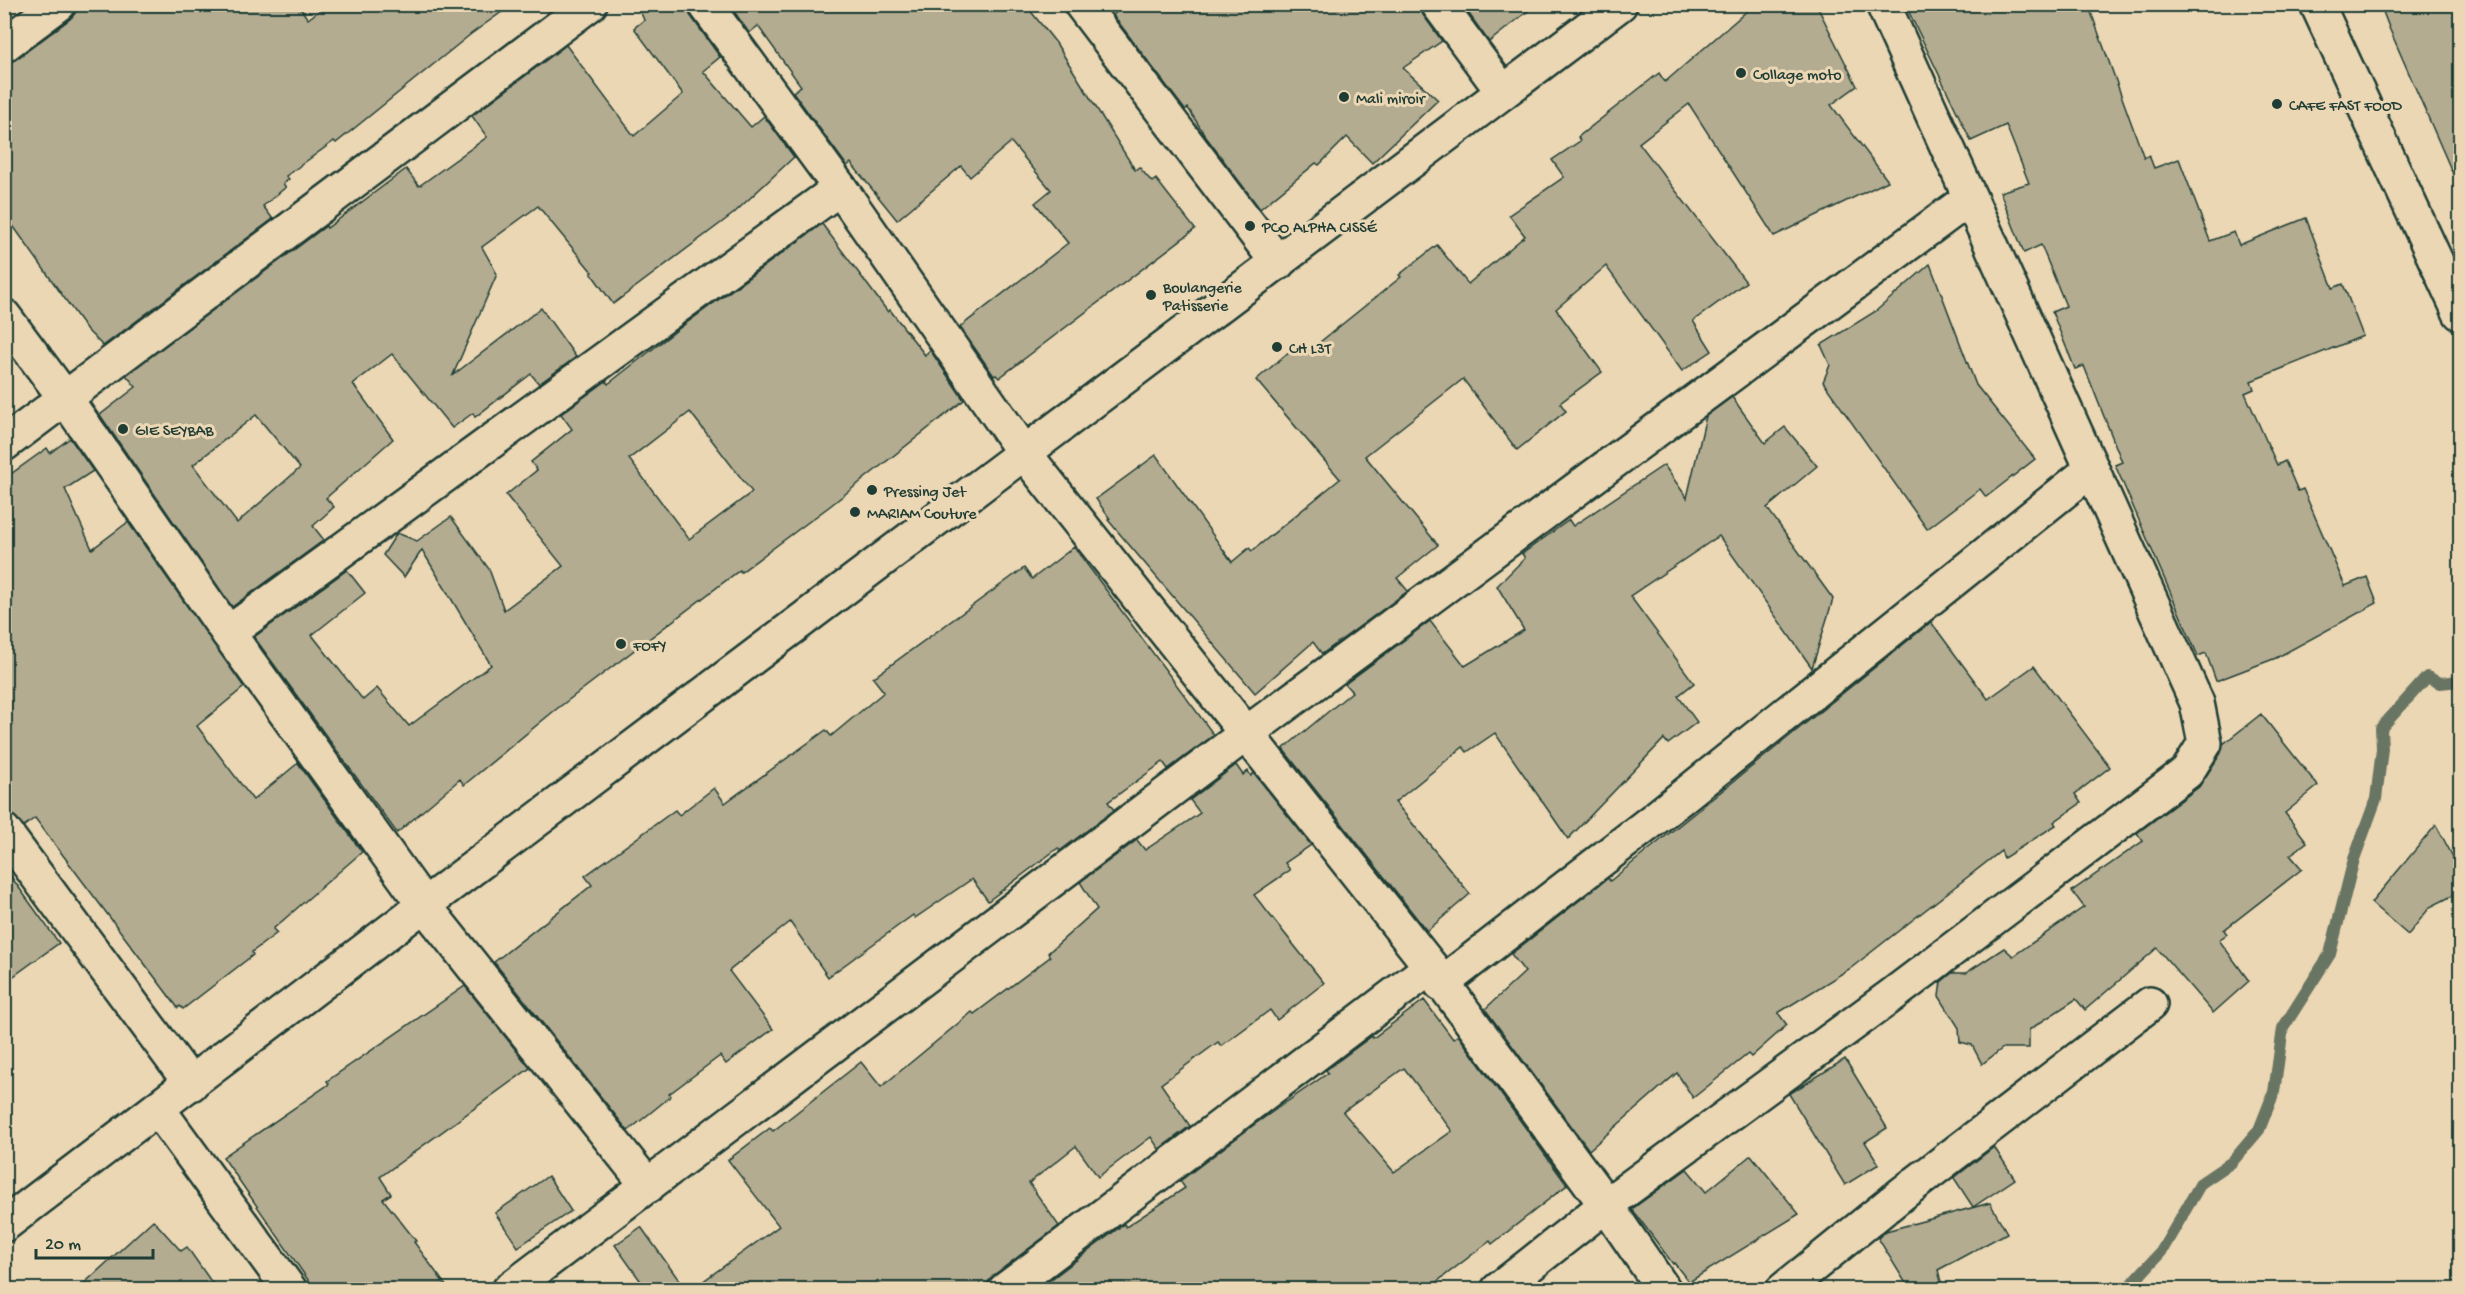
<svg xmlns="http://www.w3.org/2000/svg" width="2465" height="1294" viewBox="0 0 2465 1294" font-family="'Gochi Hand',sans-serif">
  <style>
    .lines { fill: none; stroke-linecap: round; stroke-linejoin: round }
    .stream { stroke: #697563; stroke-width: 12 }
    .building { fill: #b3ac91; stroke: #1f3d34; stroke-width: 1.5; fill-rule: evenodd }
    .street-casing { stroke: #1f3d34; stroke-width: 38 }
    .secondary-casing { stroke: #1f3d34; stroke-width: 38 }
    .street { stroke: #ecd7b5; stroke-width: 33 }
    .secondary { stroke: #ecd7b5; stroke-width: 33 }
    .poi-dot { fill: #1f3d34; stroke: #ecd7b5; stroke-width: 2 }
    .labels { text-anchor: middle; stroke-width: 6; stroke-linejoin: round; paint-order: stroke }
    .poi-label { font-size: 16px; fill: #1f3d34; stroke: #ecd7b5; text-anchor: start }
  </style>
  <rect width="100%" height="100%" fill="#ecd7b5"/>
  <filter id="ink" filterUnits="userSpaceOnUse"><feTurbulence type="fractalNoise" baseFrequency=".0167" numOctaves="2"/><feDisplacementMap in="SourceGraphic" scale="12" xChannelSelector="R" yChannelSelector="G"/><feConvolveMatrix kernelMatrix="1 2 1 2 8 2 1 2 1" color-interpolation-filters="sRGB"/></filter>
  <g filter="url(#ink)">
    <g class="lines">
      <!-- stream -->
      <path class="stream" d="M 2126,1290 L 2161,1252 L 2201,1183 L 2232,1162 L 2259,1130 L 2274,1092 L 2283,1028 L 2330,954 L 2354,859 L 2376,799 L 2382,749 L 2381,728 L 2427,677 L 2440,683 L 2460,681"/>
    </g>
    <!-- building -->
    <g class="building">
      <path d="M 77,4 L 297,4 L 308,19 L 328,4 L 513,4 L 471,34 L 336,143 L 334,141 L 286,176 L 289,179 L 283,184 L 286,187 L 263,206 L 273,219 L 103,346 L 87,330 L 4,213 L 4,63 L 15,60 L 70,19 L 76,12 Z"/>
      <path d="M 637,4 L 687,4 L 690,15 L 720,57 L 703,71 L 751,127 L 764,116 L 794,157 L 733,214 L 613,304 L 591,273 L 592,272 L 538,206 L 482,247 L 497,274 L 453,375 L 541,308 L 576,357 L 539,384 L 531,374 L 475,417 L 473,413 L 452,428 L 392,354 L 353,384 L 393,439 L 326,498 L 334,507 L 313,526 L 324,540 L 232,607 L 100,415 L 136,387 L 126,375 L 326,226 L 327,228 L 406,169 L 419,186 L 487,137 L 472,116 L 566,45 L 634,136 L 683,94 L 634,28 L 644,20 ZM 256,415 L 300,468 L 237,523 L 193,465 Z"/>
      <path d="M 729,4 L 1025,4 L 1056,43 L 1135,170 L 1139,167 L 1152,182 L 1156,179 L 1195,229 L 999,378 L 996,375 L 994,376 L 960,327 L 1068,243 L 1035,203 L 1051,190 L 1011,142 L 970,177 L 961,166 L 897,220 L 851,163 L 847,166 L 793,92 L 801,86 L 758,26 L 749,33 Z"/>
      <path d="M 1126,4 L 1420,4 L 1423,15 L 1442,41 L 1403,68 L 1438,100 L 1372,163 L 1347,137 L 1319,165 L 1316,163 L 1260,209 L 1206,137 L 1188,108 L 1185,110 L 1113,15 Z"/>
      <path d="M 1462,4 L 1537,4 L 1489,42 Z"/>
      <path d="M 1755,4 L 1816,4 L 1857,86 L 1831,105 L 1888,181 L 1774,236 L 1689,104 L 1639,143 L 1746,282 L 1693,321 L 1712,351 L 1682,371 L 1606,266 L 1556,309 L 1602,372 L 1560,403 L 1566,411 L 1517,450 L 1463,379 L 1365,456 L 1438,545 L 1397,578 L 1408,591 L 1322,654 L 1313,642 L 1255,693 L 1108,520 L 1110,519 L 1096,499 L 1156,455 L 1232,562 L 1249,548 L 1252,551 L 1340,479 L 1256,380 L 1297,345 L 1305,354 L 1401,277 L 1399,275 L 1437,245 L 1468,284 L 1525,236 L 1509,215 L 1564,177 L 1552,160 L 1580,141 L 1578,137 L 1659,73 L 1665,82 Z"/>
      <path d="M 1905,4 L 2088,4 L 2144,158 L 2149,155 L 2154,168 L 2179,159 L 2210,241 L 2234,232 L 2239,245 L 2306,218 L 2333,288 L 2343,284 L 2363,336 L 2251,381 L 2254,389 L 2245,393 L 2277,465 L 2285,461 L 2298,491 L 2303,489 L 2345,586 L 2367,577 L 2377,603 L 2276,658 L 2216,681 L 2206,653 L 2198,656 L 2115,465 L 2122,462 L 2084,366 L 2075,369 L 2052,312 L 2066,306 L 2041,245 L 2024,253 L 2000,192 L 2029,183 L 2006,125 L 1971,141 Z"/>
      <path d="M 2380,4 L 2460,4 L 2460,190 L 2390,30 Z"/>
      <path d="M 822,224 L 888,312 L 890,310 L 925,355 L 930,350 L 964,400 L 830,506 L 741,572 L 740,570 L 554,711 L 464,785 L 460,779 L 397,833 L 254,637 L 347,570 L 365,593 L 312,635 L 363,700 L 377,688 L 409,726 L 491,665 L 422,550 L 404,577 L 383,555 L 397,533 L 417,541 L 451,517 L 489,569 L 504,610 L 563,566 L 506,495 L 537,470 L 531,462 L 572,429 L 561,414 L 606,381 L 608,384 L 677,330 ZM 690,412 L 752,492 L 689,539 L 629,459 Z"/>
      <path d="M 1930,264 L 1976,385 L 2035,459 L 1986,497 L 1980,489 L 1927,529 L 1823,382 L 1830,365 L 1821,345 L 1876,311 Z"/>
      <path d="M 1732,397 L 1765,443 L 1785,427 L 1817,466 L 1767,508 L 1833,599 L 1812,668 L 1719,536 L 1630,596 L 1694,683 L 1678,696 L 1697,722 L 1668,744 L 1664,739 L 1568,839 L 1495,733 L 1467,752 L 1463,747 L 1395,802 L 1470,894 L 1427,931 L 1283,749 L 1352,692 L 1345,684 L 1430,621 L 1465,666 L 1524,630 L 1497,586 L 1525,558 L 1522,554 L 1569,520 L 1573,526 L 1664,465 L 1687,498 L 1706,416 Z"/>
      <path d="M 70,438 L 93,471 L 65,489 L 92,549 L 128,522 L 244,687 L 197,726 L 253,800 L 298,763 L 362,852 L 273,929 L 277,933 L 252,952 L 253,955 L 183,1009 L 180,1006 L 178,1008 L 35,818 L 24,826 L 12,814 L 4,813 L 4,479 L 47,448 L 50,453 Z"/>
      <path d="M 1074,547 L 1214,735 L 1168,769 L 1163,762 L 1108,802 L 1114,810 L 1060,851 L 1058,848 L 988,901 L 972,879 L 915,918 L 913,915 L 828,977 L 790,922 L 729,971 L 773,1029 L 726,1064 L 720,1056 L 669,1094 L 671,1096 L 628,1131 L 494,962 L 592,885 L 585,876 L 675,810 L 679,815 L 714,788 L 725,803 L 826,730 L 831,736 L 884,692 L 873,678 L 1024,568 L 1032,579 Z"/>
      <path d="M 1931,622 L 1988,699 L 2034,666 L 2110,767 L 2075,794 L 2081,803 L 2054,822 L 2056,825 L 2004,858 L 2001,851 L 1851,968 L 1778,1013 L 1787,1025 L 1751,1057 L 1748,1054 L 1693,1098 L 1677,1073 L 1589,1150 L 1485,1009 L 1525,972 L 1511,954 L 1608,878 L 1610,881 Z"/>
      <path d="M 2261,714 L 2318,786 L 2285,813 L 2307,842 L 2290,855 L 2302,869 L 2224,930 L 2227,934 L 2219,940 L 2249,981 L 2213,1013 L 2157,948 L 2085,1010 L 2076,999 L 2029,1030 L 2029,1048 L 2003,1048 L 1982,1064 L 1972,1045 L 1960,1042 L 1959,1028 L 1939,996 L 1941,982 L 1952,973 L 1966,973 L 2004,948 L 2013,956 L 2084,907 L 2072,891 L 2143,841 L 2137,833 L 2199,787 L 2221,753 L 2222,745 Z"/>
      <path d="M 1236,765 L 1243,775 L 1248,771 L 1251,776 L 1254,773 L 1311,845 L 1285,863 L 1290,870 L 1254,895 L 1324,983 L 1277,1020 L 1270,1010 L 1221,1046 L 1218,1042 L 1161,1084 L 1190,1126 L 1159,1149 L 1151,1137 L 1098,1177 L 1076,1146 L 1029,1183 L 1059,1226 L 994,1275 L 988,1282 L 987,1290 L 691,1290 L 779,1226 L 728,1160 L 770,1128 L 773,1131 L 861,1062 L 881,1087 L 972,1012 L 974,1014 L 1050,957 L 1048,953 L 1097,909 L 1080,882 L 1137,840 L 1145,850 L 1200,813 L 1190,800 Z"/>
      <path d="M 2436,825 L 2460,870 L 2460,892 L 2430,907 L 2408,935 L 2371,903 Z"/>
      <path d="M 4,867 L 59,943 L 4,983 Z"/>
      <path d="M 465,986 L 530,1068 L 380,1177 L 391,1194 L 383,1199 L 416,1241 L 414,1242 L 449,1290 L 315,1290 L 223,1157 L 329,1084 L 327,1081 Z"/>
      <path d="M 1424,1000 L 1453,1039 L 1458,1035 L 1567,1185 L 1492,1244 L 1490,1241 L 1426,1290 L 1037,1290 L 1124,1224 L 1126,1227 L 1185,1188 L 1180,1181 L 1255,1124 L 1328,1073 L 1326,1070 L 1372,1036 L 1373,1038 ZM 1404,1068 L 1452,1131 L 1394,1172 L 1343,1112 Z"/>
      <path d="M 1845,1059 L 1887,1128 L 1865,1142 L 1879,1164 L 1845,1185 L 1789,1094 Z"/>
      <path d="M 1994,1147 L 2015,1179 L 1973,1207 L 1954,1178 Z"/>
      <path d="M 1751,1155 L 1799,1214 L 1689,1282 L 1674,1263 L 1673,1264 L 1632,1209 L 1687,1169 L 1706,1192 Z"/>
      <path d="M 548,1176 L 571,1211 L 518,1247 L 495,1213 Z"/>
      <path d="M 1990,1203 L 2007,1233 L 1938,1270 L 1943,1290 L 1910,1290 L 1878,1238 L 1886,1231 Z"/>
      <path d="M 153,1220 L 181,1251 L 187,1247 L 217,1290 L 77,1290 Z"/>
      <path d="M 641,1227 L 686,1290 L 647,1290 L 615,1245 Z"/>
    </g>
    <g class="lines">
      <defs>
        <g id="street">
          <path d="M 705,4 L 840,188 L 1025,454 L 1431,967 L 1606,1205 L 1664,1290"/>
          <path d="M 1081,4 L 1278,263"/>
          <path d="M 1438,4 L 1503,92"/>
          <path d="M 2317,4 L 2460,313"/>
          <path d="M 4,45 L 59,4"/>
          <path d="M 4,316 L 65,398 L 228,633 L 424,905 L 648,1186"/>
          <path d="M 4,444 L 590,4"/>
          <path d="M 228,633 L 840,188"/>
          <path d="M 4,831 L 191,1084"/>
          <path d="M 1441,984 L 1657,817 L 2092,469"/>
          <path d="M 158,1109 L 290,1290"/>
          <path d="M 509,1290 L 1247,733 L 1970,198"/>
          <path d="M 1005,1290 L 1431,967"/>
          <path d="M 1498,1290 L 1606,1205 L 1891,996 L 2187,772 L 2205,743 L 2197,703 L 1883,4"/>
          <path d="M 1783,1290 L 1903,1193 L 2150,1004"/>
        </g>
        <path id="secondary" d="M 4,1225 L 424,905 L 1620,4"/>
      </defs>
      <!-- street casing -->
      <use href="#street" class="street-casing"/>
      <!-- secondary casing -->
      <use href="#secondary" class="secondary-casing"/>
      <!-- street -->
      <use href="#street" class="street"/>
      <!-- secondary -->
      <use href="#secondary" class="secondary"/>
    </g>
  </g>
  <!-- markers -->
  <g class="poi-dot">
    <circle cx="1741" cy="73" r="6"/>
    <circle cx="1344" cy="97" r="6"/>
    <circle cx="2277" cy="104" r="6"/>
    <circle cx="1250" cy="226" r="6"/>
    <circle cx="1151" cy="295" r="6"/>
    <circle cx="1277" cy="347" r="6"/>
    <circle cx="123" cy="429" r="6"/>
    <circle cx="872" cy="490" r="6"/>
    <circle cx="855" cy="512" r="6"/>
    <circle cx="621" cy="644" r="6"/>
  </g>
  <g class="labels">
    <!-- poi labels -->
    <g class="poi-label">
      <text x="1753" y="79">Collage moto</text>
      <text x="1356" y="103">Mali miroir</text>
      <text x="2289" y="110">CAFE FAST FOOD</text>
      <text x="1262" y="232">PCO ALPHA CISSÉ</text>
      <text x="1163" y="292">Boulangerie<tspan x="1163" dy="18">Patisserie</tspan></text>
      <text x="1289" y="353">CH L3T</text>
      <text x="135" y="435">GIE SEYBAB</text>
      <text x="884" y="496">Pressing Jet</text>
      <text x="867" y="518">MARIAM Couture</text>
      <text x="633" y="650">FOFY</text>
    </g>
  </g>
  <!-- margin -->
  <rect width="2465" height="1294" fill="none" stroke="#ecd7b5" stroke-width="24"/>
  <rect x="12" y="12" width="2441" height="1270" fill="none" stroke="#1f3d34" stroke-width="2" filter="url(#ink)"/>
  <!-- scale -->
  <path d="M36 1249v9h117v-9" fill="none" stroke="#1f3d34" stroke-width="3"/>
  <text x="45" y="1249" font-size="18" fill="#1f3d34" stroke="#ecd7b5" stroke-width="4.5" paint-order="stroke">20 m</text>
</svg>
